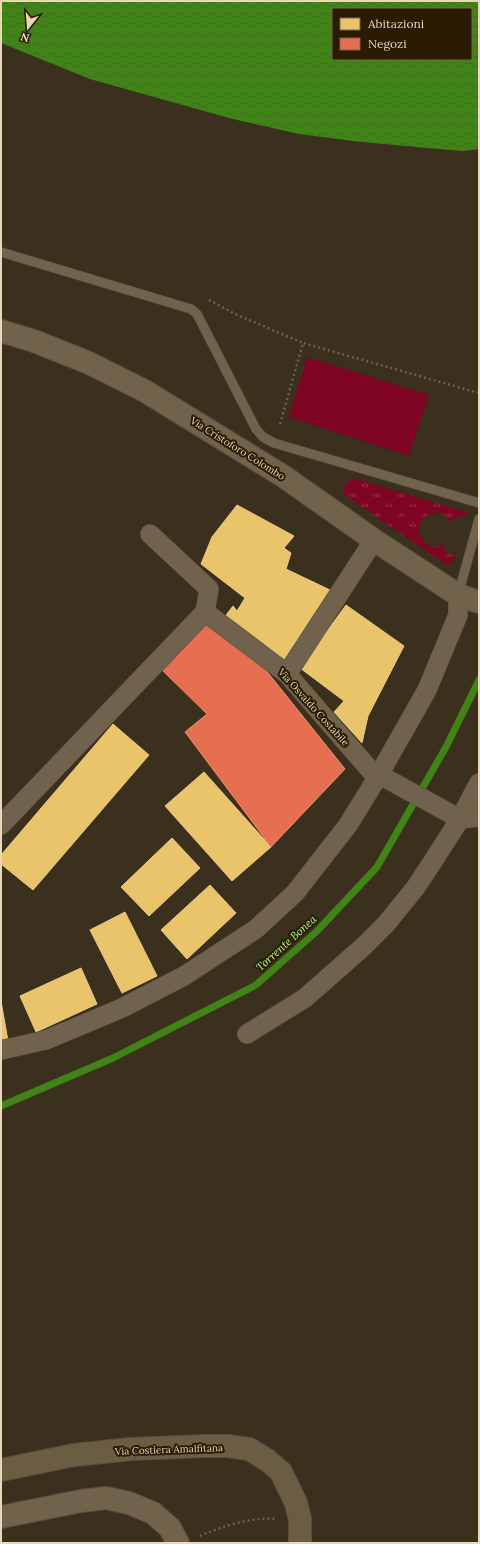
<svg xmlns="http://www.w3.org/2000/svg" width="480" height="1544" viewBox="0 0 480 1544" font-family="Lora,serif">
  <style>
    .grass { fill: url(#grass-tufts) }
    .park { fill: #7e0624 }
    .water { fill: url(#water-waves); fill-rule: evenodd }
    .homes { fill: #e9c46a; stroke: #eac981 }
    .shops { fill: #e76f51; stroke: #e88e70 }
    .lines { fill: none; stroke-linecap: round; stroke-linejoin: round }
    .stream { stroke: #408417; stroke-width: 7 }
    .lane-casing { stroke: #594e3e; stroke-width: 10 }
    .street-casing { stroke: #594e3e; stroke-width: 20 }
    .secondary-casing { stroke: #594e3e; stroke-width: 24 }
    .primary-casing { stroke: #594e3e; stroke-width: 24 }
    .path { stroke: #6c614f; stroke-width: 2.5; stroke-dasharray: 2 3; stroke-linecap: butt }
    .lane { stroke: #70624d; stroke-width: 9 }
    .street { stroke: #70624d; stroke-width: 19 }
    .secondary { stroke: #70624b; stroke-width: 22 }
    .primary { stroke: #6b5d43; stroke-width: 22 }
    .labels { text-anchor: middle; stroke-width: 4; stroke-linejoin: round; paint-order: stroke }
    .street-label { font-size: 10px; fill: #ebd6b8; stroke: #2a1b02 }
    .water-label { font-size: 11px; font-style: italic; fill: #b1fc93; stroke: #2a1b02 }
  </style>
  <defs>
    <pattern id="grass-tufts" width="24" height="20" patternUnits="userSpaceOnUse"><rect width="24" height="20" fill="#7e0624"/><path d="M3 7l-1-3M5 7V3M7 7l1-3M15 17l-1-3M17 17v-4M19 17l1-3" fill="none" stroke="#97354c"/></pattern>
    <pattern id="water-waves" width="16" height="10" patternUnits="userSpaceOnUse"><rect width="16" height="10" fill="#408417"/><path d="M0 5q4-4 8 0t8 0" fill="none" stroke="#426924"/></pattern>
  </defs>
  <rect width="100%" height="100%" fill="#3b301e"/>
  <!-- grass -->
  <path class="grass" d="M 353,478 L 470,513 L 449,521 L 444,514 C 426,512 422,516 418,533 L 427,545 L 436,547 L 443,545 L 446,552 L 457,558 L 447,565 L 343,494 L 343,487 Z"/>
  <!-- park -->
  <path class="park" d="M 307,357 L 429,395 L 409,456 L 289,417 Z"/>
  <!-- water -->
  <path class="water" d="M 1,1 L 479,1 L 479,149 L 463,151 L 416,147 L 353,141 L 299,134 L 229,118 L 90,79 L 1,43 ZM 333,9 L 471,9 L 471,59 L 333,59 Z"/>
  <!-- homes -->
  <g class="homes">
    <path d="M 237,505 L 294,536 L 284,548 L 291,553 L 286,569 L 330,590 L 275,673 L 217,627 L 233,606 L 237,611 L 245,598 L 201,564 L 212,537 Z"/>
    <path d="M 346,605 L 404,646 L 368,716 L 362,743 L 334,712 L 344,701 L 300,668 Z"/>
    <path d="M 113,724 L 149,755 L 33,890 L 1,864 L 1,855 Z"/>
    <path d="M 204,772 L 271,847 L 232,881 L 165,806 Z"/>
    <path d="M 172,838 L 200,868 L 149,916 L 121,887 Z"/>
    <path d="M 210,885 L 236,913 L 187,959 L 161,930 Z"/>
    <path d="M 125,912 L 157,976 L 122,993 L 90,930 Z"/>
    <path d="M 81,968 L 97,1004 L 36,1032 L 20,996 Z"/>
    <path d="M 1,1001 L 8,1041 L 1,1042 Z"/>
  </g>
  <!-- shops -->
  <path class="shops" d="M 206,620 L 265,669 L 345,769 L 271,847 L 185,732 L 207,714 L 161,669 Z"/>
  <g class="lines">
    <!-- stream -->
    <path class="stream" d="M 1,1106 L 113,1058 L 256,985 L 317,931 L 377,867 L 446,747 L 479,680"/>
    <defs>
      <g id="lane">
        <path d="M 1,252 L 191,309 L 197,314 L 256,429 L 263,437 L 274,443 L 479,503"/>
        <path d="M 458,595 L 479,519"/>
      </g>
      <g id="street">
        <path d="M 150,534 L 209,589 L 205,612"/>
        <path d="M 205,612 L 287,674 L 377,778 L 427,690 L 458,615 L 458,595"/>
        <path d="M 287,674 L 374,540"/>
        <path d="M 378,774 L 460,819 L 479,817"/>
        <path d="M 1,825 L 205,612"/>
        <path d="M 247,1034 L 305,998 L 364,946 L 386,924 L 416,887 L 435,858 L 460,819 L 479,783"/>
        <path d="M 1,1050 L 46,1040 L 122,1008 L 184,976 L 256,929 L 295,893 L 348,825 L 377,778"/>
      </g>
      <g id="secondary">
        <path d="M 1,331 L 34,341 L 89,363 L 145,391 L 283,476 L 374,540 L 458,595 L 479,602"/>
        <path d="M 1,1517 L 81,1501 L 106,1498 L 129,1503 L 153,1513 L 170,1528 L 178,1543"/>
      </g>
      <path id="primary" d="M 1,1470 L 74,1455 L 131,1449 L 205,1446 L 228,1446 L 249,1449 L 267,1460 L 281,1472 L 296,1503 L 300,1519 L 300,1543"/>
    </defs>
    <!-- lane casing -->
    <use href="#lane" class="lane-casing"/>
    <!-- street casing -->
    <use href="#street" class="street-casing"/>
    <!-- secondary casing -->
    <use href="#secondary" class="secondary-casing"/>
    <!-- primary casing -->
    <use href="#primary" class="primary-casing"/>
    <!-- path -->
    <g class="path">
      <path d="M 209,300 L 233,313 L 303,343"/>
      <path d="M 280,424 L 303,343 L 479,393"/>
      <path d="M 200,1536 C 219,1527 255,1516 276,1519"/>
    </g>
    <!-- lane -->
    <use href="#lane" class="lane"/>
    <!-- street -->
    <use href="#street" class="street"/>
    <!-- secondary -->
    <use href="#secondary" class="secondary"/>
    <!-- primary -->
    <use href="#primary" class="primary"/>
  </g>
  <g class="labels">
    <!-- street labels -->
    <g class="street-label">
      <text transform="translate(238 448) rotate(32)" y="4">Via Cristoforo Colombo</text>
      <text transform="translate(314 707) rotate(48)" y="4">Via Osvaldo Costabile</text>
      <text transform="translate(169 1449) rotate(-2)" y="4">Via Costiera Amalfitana</text>
    </g>
    <!-- water labels -->
    <g class="water-label">
      <text transform="translate(286 943) rotate(-42)" y="4">Torrente Bonea</text>
    </g>
  </g>
  <!-- border -->
  <rect width="480" height="1544" fill="none" stroke="#ebd6b8" stroke-width="4"/>
  <!-- legend -->
  <rect x="332" y="8" width="140" height="52" fill="#2a1b02" stroke="#77664b"/>
  <rect x="340" y="18" width="20" height="12" fill="#e9c46a" stroke="#77664b"/>
  <text x="368" y="28" font-size="12" fill="#ebd6b8">Abitazioni</text>
  <rect x="340" y="38" width="20" height="12" fill="#e76f51" stroke="#77664b"/>
  <text x="368" y="48" font-size="12" fill="#ebd6b8">Negozi</text>
  <!-- north arrow -->
  <g transform="translate(28 28) rotate(197)" stroke="#2a1b02" stroke-width="3" paint-order="stroke">
  <path d="M0-3L7 15L0 10L-7 15Z" fill="#ebd6b8"/>
  <text y="-6" font-size="11" font-weight="bold" text-anchor="middle" fill="#ebd6b8">N</text>
  </g>
</svg>
